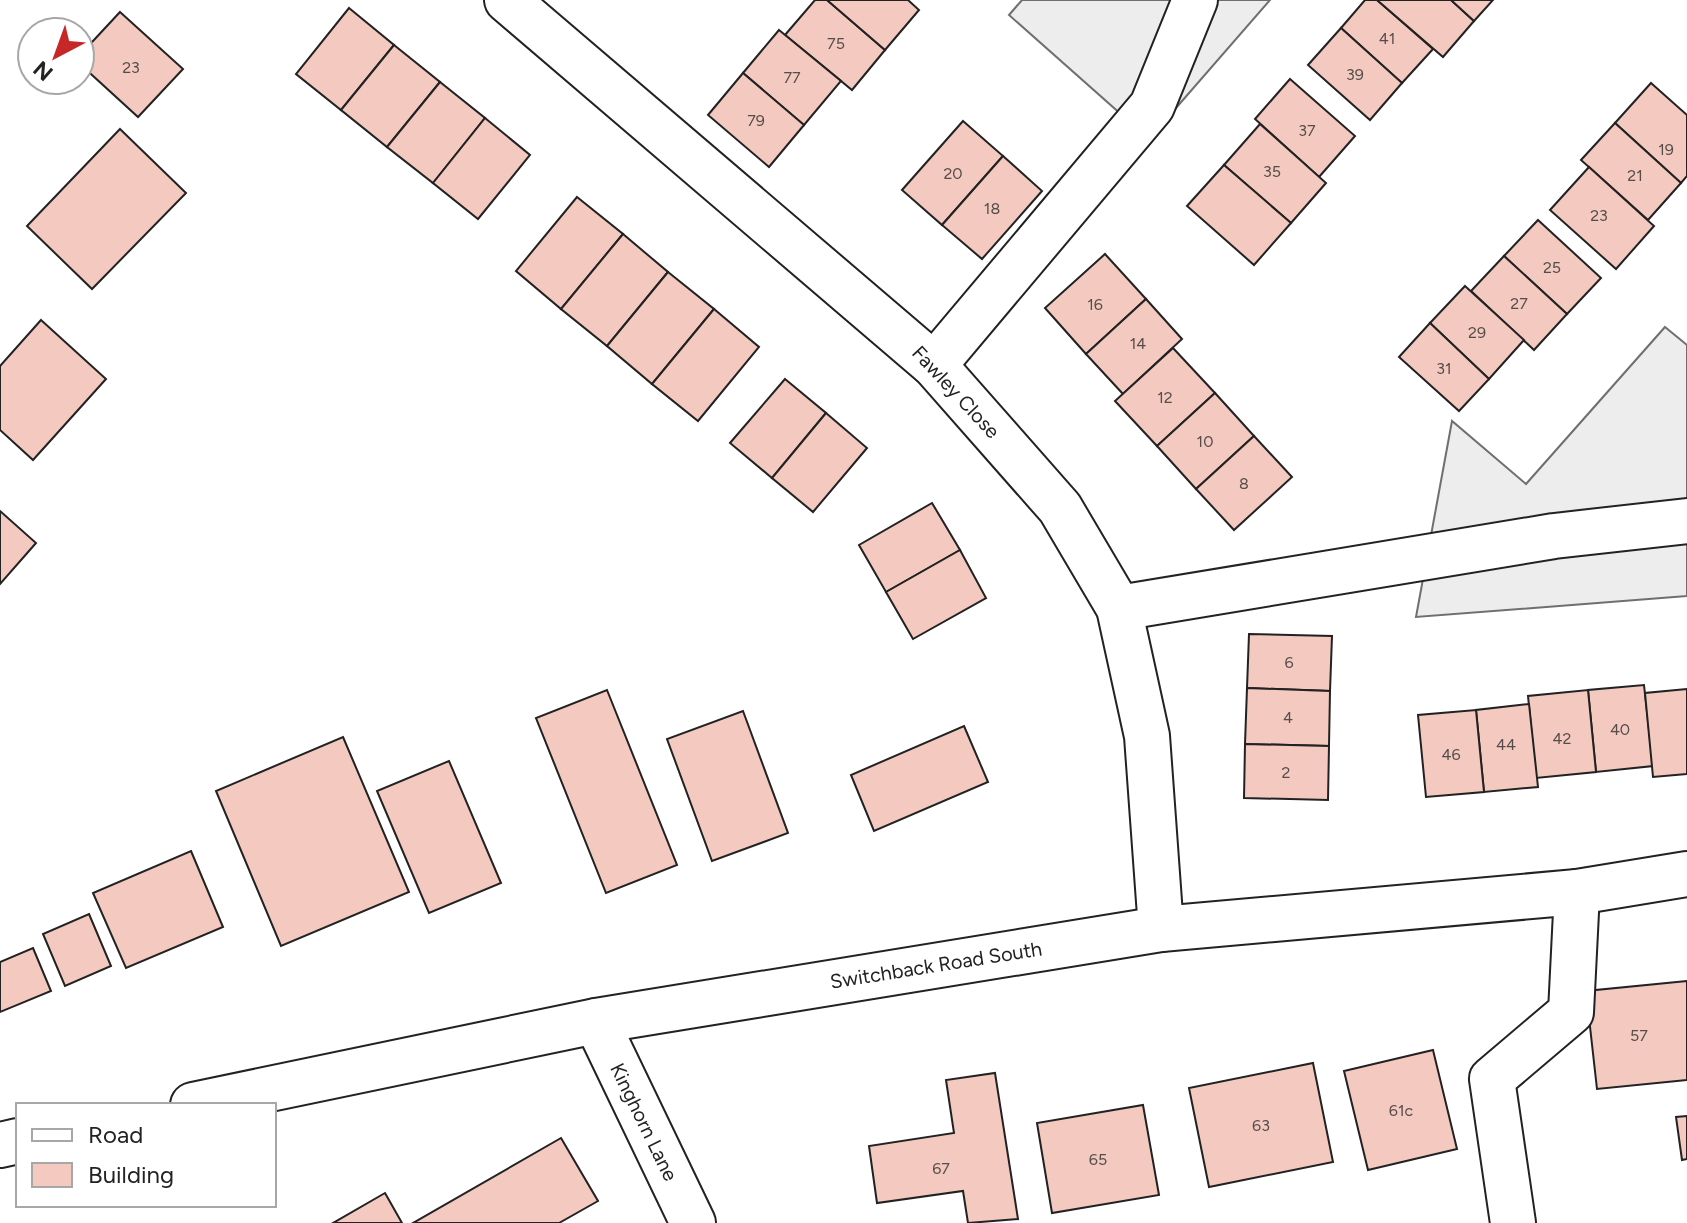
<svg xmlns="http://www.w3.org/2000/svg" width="1687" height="1223" viewBox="0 0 1687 1223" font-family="Figtree,sans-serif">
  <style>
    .parking { fill: #ededed; stroke: #6f6f6f; stroke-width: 2 }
    .building { fill: #f3c9c0; stroke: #222; stroke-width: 2 }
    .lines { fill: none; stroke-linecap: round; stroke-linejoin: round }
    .minor-casing { stroke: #222; stroke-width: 48 }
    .minor { stroke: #fff; stroke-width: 44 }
    .labels { text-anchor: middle; stroke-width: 6; stroke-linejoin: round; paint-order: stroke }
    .number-label { font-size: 16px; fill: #564c4a }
    .street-label { font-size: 20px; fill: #222; stroke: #fff }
  </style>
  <rect width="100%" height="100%" fill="#fff"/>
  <!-- parking -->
  <g class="parking">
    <path d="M 1022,0 L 1270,0 L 1149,139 L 1009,15 Z"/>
    <path d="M 1665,327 L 1687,345 L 1687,596 L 1416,617 L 1452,421 L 1526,484 Z"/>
  </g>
  <!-- building -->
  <g class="building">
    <path d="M 815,0 L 827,0 L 885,50 L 852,90 L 785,35 Z"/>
    <path d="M 827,0 L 908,0 L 919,10 L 885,50 Z"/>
    <path d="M 1365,0 L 1377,0 L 1433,49 L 1402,83 L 1341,28 Z"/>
    <path d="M 1377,0 L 1451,0 L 1474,21 L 1443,57 Z"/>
    <path d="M 1451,0 L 1493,0 L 1474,21 Z"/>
    <path d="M 349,8 L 394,45 L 341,110 L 296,74 Z"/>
    <path d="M 120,12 L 183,69 L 138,117 L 80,64 L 80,55 Z"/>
    <path d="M 1341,28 L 1402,83 L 1370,120 L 1308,65 Z"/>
    <path d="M 779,30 L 841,81 L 804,125 L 743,73 Z"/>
    <path d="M 394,45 L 440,82 L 387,147 L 341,110 Z"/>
    <path d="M 743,73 L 804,125 L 769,167 L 708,115 Z"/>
    <path d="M 1290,79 L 1355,136 L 1319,177 L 1255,119 Z"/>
    <path d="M 440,82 L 485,118 L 433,183 L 387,147 Z"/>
    <path d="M 1651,83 L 1687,115 L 1687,176 L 1681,183 L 1615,123 Z"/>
    <path d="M 485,118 L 530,155 L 478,219 L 433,183 Z"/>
    <path d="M 963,121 L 1003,156 L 942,225 L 902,190 Z"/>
    <path d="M 1615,123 L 1681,183 L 1648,220 L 1581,160 Z"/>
    <path d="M 1260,124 L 1326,183 L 1291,223 L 1224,165 Z"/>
    <path d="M 120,129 L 186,193 L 92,289 L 27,226 Z"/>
    <path d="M 1003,156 L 1042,191 L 982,259 L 942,225 Z"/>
    <path d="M 1224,165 L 1291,223 L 1254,265 L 1187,206 Z"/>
    <path d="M 1589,167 L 1654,226 L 1616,269 L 1550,210 Z"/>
    <path d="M 577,197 L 623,234 L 561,309 L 516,271 Z"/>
    <path d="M 1538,220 L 1601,278 L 1567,314 L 1504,256 Z"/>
    <path d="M 623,234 L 668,272 L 607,346 L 561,309 Z"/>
    <path d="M 1105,254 L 1146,299 L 1086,354 L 1045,308 Z"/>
    <path d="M 1504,256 L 1567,314 L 1534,350 L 1471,291 Z"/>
    <path d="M 668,272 L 714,309 L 652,384 L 607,346 Z"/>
    <path d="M 1465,286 L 1524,340 L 1489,379 L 1430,323 Z"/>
    <path d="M 1146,299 L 1182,339 L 1123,394 L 1086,354 Z"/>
    <path d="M 714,309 L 759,347 L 698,421 L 652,384 Z"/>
    <path d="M 41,320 L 106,379 L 33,460 L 0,430 L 0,366 Z"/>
    <path d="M 1430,323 L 1489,379 L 1459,411 L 1399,357 Z"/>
    <path d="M 1173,348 L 1215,393 L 1157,446 L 1115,401 Z"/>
    <path d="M 785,379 L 826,413 L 772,478 L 730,443 Z"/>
    <path d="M 1215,393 L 1254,436 L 1196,489 L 1157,446 Z"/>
    <path d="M 826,413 L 867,448 L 813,512 L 772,478 Z"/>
    <path d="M 1254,436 L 1292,477 L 1234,530 L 1196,489 Z"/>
    <path d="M 932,503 L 960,550 L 886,592 L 859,545 Z"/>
    <path d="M 0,511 L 36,543 L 0,584 Z"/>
    <path d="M 960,550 L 986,598 L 913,639 L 886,592 Z"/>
    <path d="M 1249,634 L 1332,636 L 1330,691 L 1247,688 Z"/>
    <path d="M 1644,685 L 1653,766 L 1596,772 L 1588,690 Z"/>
    <path d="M 1247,688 L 1330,691 L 1329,746 L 1245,744 Z"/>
    <path d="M 1687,689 L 1687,774 L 1653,777 L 1645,693 Z"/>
    <path d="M 607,690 L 677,865 L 606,893 L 536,718 Z"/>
    <path d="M 1588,690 L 1596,772 L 1536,778 L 1528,696 Z"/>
    <path d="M 1529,704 L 1538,787 L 1484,792 L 1476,710 Z"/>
    <path d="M 1476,710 L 1484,792 L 1426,797 L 1418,715 Z"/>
    <path d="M 743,711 L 788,833 L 712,861 L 667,739 Z"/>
    <path d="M 964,726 L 988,782 L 874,831 L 851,775 Z"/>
    <path d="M 343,737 L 409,892 L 281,946 L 216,791 Z"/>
    <path d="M 1245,744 L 1329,746 L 1328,800 L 1244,798 Z"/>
    <path d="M 449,761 L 501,883 L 429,913 L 377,791 Z"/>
    <path d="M 191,851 L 223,927 L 126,968 L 93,893 Z"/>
    <path d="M 89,914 L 111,966 L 65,986 L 43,934 Z"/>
    <path d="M 33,948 L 51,991 L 0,1012 L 0,962 Z"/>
    <path d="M 1687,981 L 1687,1080 L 1597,1089 L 1586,991 Z"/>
    <path d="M 1433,1050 L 1457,1149 L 1368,1170 L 1344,1071 Z"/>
    <path d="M 1313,1063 L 1333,1162 L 1209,1187 L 1189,1088 Z"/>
    <path d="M 995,1073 L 1018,1219 L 968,1223 L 963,1191 L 877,1203 L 869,1146 L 954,1133 L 946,1080 Z"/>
    <path d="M 1143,1105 L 1159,1195 L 1052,1213 L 1037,1123 Z"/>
    <path d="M 1687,1116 L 1687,1159 L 1682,1160 L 1676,1117 Z"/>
    <path d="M 561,1138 L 598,1201 L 559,1223 L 413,1223 Z"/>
    <path d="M 385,1193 L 402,1223 L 333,1223 Z"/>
  </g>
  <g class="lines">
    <defs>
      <g id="minor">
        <path d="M 507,0 L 934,365 L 1060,508 L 1119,608 L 1147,736 L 1161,929"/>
        <path d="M 934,365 L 1152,106 L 1195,0"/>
        <path d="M 1119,608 L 1554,536 L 1687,521"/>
        <path d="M 596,1021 L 693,1223"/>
        <path d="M 193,1105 L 596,1021 L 1161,929 L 1577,892 L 1687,874"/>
        <path d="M 0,1145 L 18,1141"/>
        <path d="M 1513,1223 L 1492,1079 L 1571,1012 L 1577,892"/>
      </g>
    </defs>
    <!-- minor casing -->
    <use href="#minor" class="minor-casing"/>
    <!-- minor -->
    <use href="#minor" class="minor"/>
  </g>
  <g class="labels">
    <!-- number labels -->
    <g class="number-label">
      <text x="1387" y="44">41</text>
      <text x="836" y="49">75</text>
      <text x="131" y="73">23</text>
      <text x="1355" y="80">39</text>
      <text x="792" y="83">77</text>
      <text x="756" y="126">79</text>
      <text x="1307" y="136">37</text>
      <text x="1666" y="155">19</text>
      <text x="1272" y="177">35</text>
      <text x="953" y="179">20</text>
      <text x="1635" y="181">21</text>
      <text x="992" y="214">18</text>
      <text x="1599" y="221">23</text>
      <text x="1552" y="273">25</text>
      <text x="1519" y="309">27</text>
      <text x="1095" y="310">16</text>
      <text x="1477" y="338">29</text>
      <text x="1138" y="349">14</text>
      <text x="1444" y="374">31</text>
      <text x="1165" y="403">12</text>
      <text x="1205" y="447">10</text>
      <text x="1244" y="489">8</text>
      <text x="1289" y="668">6</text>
      <text x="1288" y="723">4</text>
      <text x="1620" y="735">40</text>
      <text x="1562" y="744">42</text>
      <text x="1506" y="750">44</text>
      <text x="1451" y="760">46</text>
      <text x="1286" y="778">2</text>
      <text x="1639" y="1041">57</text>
      <text x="1401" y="1116">61c</text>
      <text x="1261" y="1131">63</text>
      <text x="1098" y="1165">65</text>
      <text x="941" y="1174">67</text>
    </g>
    <!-- street labels -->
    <g class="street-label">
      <text transform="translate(956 392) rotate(47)" y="7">Fawley Close</text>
      <text transform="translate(936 965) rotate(-9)" y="7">Switchback Road South</text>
      <text transform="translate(644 1122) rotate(64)" y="7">Kinghorn Lane</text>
    </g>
  </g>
  <!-- legend -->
  <rect x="16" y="1103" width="260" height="104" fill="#ffffff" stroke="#a7a7a7" stroke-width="2"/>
  <rect x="32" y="1129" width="40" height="12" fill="#ffffff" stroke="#a7a7a7" stroke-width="2"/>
  <text x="88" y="1143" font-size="24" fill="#222222">Road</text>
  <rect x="32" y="1163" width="40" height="24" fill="#f3c9c0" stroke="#a7a7a7" stroke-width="2"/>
  <text x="88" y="1183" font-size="24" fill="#222222">Building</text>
  <!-- north arrow -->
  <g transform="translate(56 56) rotate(221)"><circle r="38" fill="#ffffff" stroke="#a7a7a7" stroke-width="2"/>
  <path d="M0-6L14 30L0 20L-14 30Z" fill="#c62828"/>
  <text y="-12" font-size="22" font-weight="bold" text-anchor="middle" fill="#222222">N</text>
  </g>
</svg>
